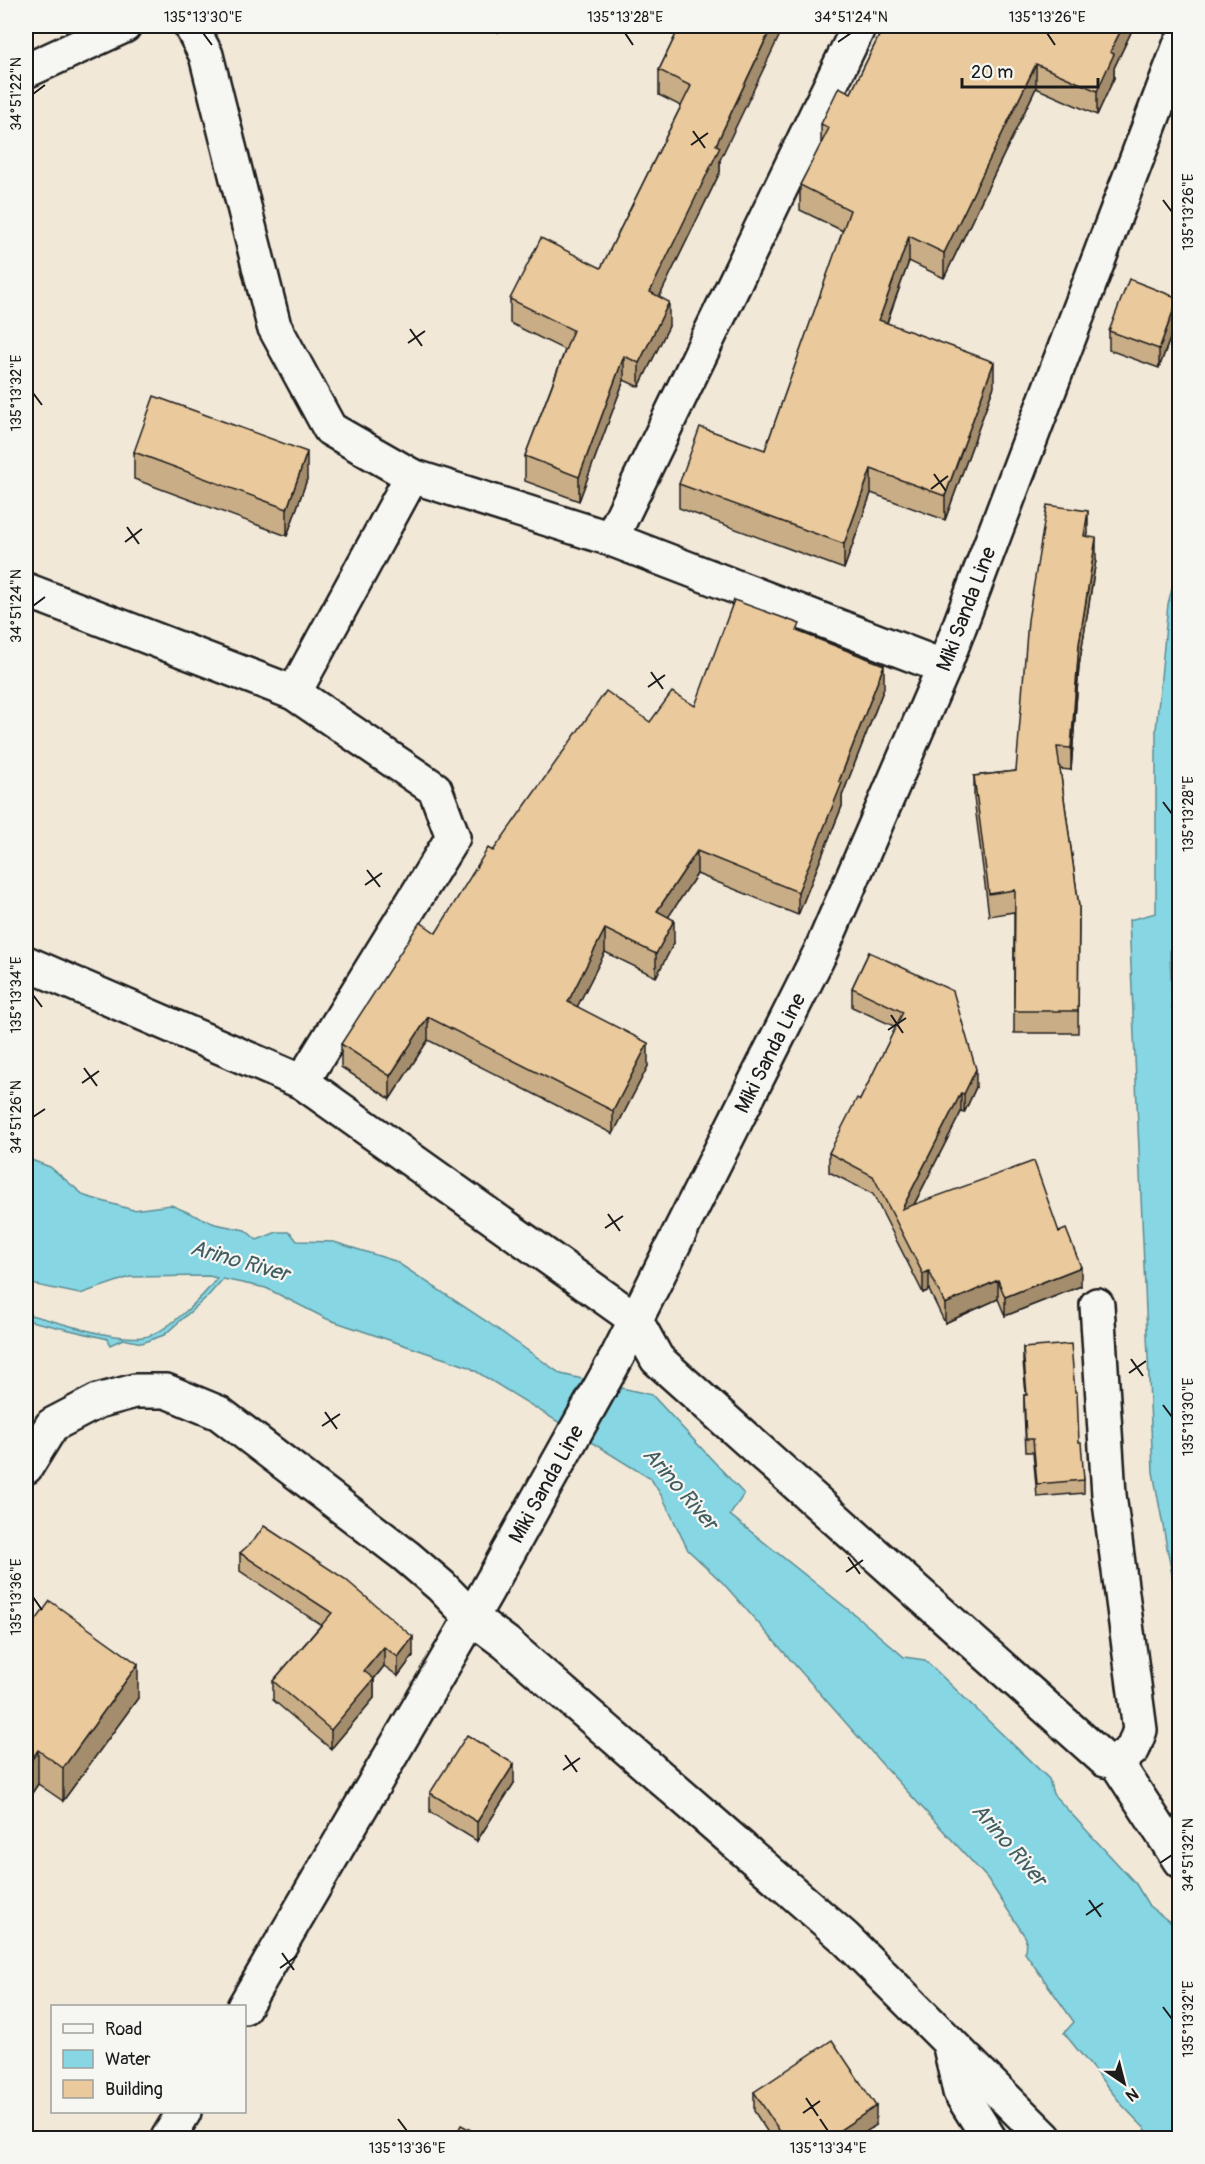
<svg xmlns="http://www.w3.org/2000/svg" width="1205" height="2164" viewBox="0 0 1205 2164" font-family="Pangolin,sans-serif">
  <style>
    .water { fill: #86d6e3; stroke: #5c8c93; stroke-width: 1.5 }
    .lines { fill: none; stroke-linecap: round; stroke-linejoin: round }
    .street-casing { stroke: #1c1c1c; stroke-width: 38 }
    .secondary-casing { stroke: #1c1c1c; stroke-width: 38 }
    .primary-casing { stroke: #1c1c1c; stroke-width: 38 }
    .street { stroke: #f6f6f2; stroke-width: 33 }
    .secondary { stroke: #f6f6f2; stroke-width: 33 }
    .primary { stroke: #f6f6f2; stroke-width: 33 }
    .wall { fill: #c9ad86; stroke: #1c1c1c; stroke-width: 1.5 }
    .shaded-wall { fill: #a48d6d; stroke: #1c1c1c; stroke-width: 1.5 }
    .building { fill: #eac99c; stroke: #1c1c1c; stroke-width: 1.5 }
    .ticks { fill: none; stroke: #1c1c1c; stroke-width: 2 }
    .labels { text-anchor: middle; stroke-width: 4.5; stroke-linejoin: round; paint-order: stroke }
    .street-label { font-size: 21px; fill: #1c1c1c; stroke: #f6f6f2 }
    .water-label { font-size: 22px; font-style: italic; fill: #415d62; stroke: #f6f6f2 }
    .neatline { fill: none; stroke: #1c1c1c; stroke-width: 2 }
    .ticks-label { font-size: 15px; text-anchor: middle; fill: #1c1c1c }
  </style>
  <rect width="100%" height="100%" fill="#f2e8d8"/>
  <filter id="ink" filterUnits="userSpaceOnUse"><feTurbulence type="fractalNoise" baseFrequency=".0167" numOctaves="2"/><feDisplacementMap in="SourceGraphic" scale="12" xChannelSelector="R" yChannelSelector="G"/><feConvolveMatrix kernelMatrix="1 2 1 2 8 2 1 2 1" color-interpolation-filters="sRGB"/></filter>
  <g filter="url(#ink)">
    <!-- water -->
    <g class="water">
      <path d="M 1179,562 L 1178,804 L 1180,936 L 1170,950 L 1172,1008 L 1180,1031 L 1179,1612 L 1153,1472 L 1129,920 L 1156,913 L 1156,730 L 1168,604 Z"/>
      <path d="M 26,1158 L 50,1167 L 85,1196 L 133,1210 L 171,1205 L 215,1224 L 245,1230 L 257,1240 L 277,1232 L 290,1232 L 297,1241 L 334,1242 L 395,1261 L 486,1321 L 561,1374 L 652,1395 L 744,1494 L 730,1515 L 854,1614 L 904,1657 L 925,1660 L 1049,1779 L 1053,1794 L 1136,1884 L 1149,1906 L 1179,1929 L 1179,2138 L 1154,2138 L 1123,2106 L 1064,2033 L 1074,2022 L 1025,1953 L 1026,1938 L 987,1878 L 882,1764 L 723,1583 L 688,1550 L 663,1498 L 651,1479 L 469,1367 L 327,1319 L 266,1288 L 223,1279 L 208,1296 L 164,1335 L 142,1343 L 123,1339 L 110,1345 L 108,1339 L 26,1320 L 26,1314 C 58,1321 111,1341 143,1337 C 165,1335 204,1296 217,1278 L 209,1276 L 130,1277 L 80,1294 L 26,1283 Z"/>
    </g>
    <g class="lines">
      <defs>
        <g id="street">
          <path d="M 191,26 L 206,55 L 274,326 L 330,429 L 412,476 L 611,539 L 944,667"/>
          <path d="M 611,539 L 859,26"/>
          <path d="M 26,590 L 294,693 L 435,789 L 453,837 L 302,1082"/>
          <path d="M 294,693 L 412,476"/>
          <path d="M 26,963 L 302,1082 L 635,1319 L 657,1359 L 1105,1760 L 1116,1762 L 1133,1749 L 1140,1730 L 1109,1495 L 1097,1305"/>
          <path d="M 26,1467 L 52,1425 L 98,1401 L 135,1391 L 166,1391 L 219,1413 L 406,1556 L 441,1586 L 471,1617 L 506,1643 L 844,1937 L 1045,2138"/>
          <path d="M 1116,1762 L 1180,1861"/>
          <path d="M 949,2042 L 960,2092 L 989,2138"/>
        </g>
        <path id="secondary" d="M 26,71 L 124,26"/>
        <g id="primary">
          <path d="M 244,2007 L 485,1594 L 617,1357 L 820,953 L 944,667 L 1180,45"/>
          <path d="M 168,2138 L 184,2112"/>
        </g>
      </defs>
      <!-- street casing -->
      <use href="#street" class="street-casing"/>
      <!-- secondary casing -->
      <use href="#secondary" class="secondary-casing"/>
      <!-- primary casing -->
      <use href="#primary" class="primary-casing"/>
      <!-- street -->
      <use href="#street" class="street"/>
      <!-- secondary -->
      <use href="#secondary" class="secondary"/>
      <!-- primary -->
      <use href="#primary" class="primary"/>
    </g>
    <!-- wall -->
    <g class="wall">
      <path d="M 680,26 L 720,160 L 720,172 L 659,297 L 669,326 L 639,387 L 624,380 L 579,501 L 525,481 L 525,456 L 565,350 L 510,323 L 510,299 L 601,268 L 681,106 L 659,95 L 659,70 Z"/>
      <path d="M 884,26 L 1134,26 L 1114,68 L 1114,78 L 1097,115 L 1036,88 L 944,278 L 909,261 L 887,323 L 994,386 L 945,520 L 871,493 L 844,569 L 679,508 L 679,484 L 765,450 L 843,231 L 800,210 L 800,185 L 821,145 L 821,124 L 851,93 Z"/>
      <path d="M 1178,317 L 1159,368 L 1109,350 L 1109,331 Z"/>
      <path d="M 134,452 L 307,479 L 287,536 L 134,479 Z"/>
      <path d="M 1088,533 L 1087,537 L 1096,560 L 1079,666 L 1071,770 L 1060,769 L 1079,907 L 1078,1033 L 1014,1033 L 1014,912 L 989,916 L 974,798 L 974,776 L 1016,771 Z"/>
      <path d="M 800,632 L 884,688 L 842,796 L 842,806 L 798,915 L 697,874 L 668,917 L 674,943 L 656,977 L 605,952 L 577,1007 L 648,1066 L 613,1134 L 428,1040 L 390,1099 L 341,1067 L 341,1044 L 436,933 L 493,851 L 650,722 L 695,706 Z"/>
      <path d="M 869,952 L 976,1087 L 964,1113 L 961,1112 L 914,1205 L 1059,1232 L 1081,1286 L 1005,1316 L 998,1299 L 945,1323 L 929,1290 L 923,1293 L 873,1194 L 829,1172 L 829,1153 L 860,1100 L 896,1027 L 852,1007 L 852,988 Z"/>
      <path d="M 1023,1348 L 1079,1442 L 1084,1480 L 1084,1493 L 1037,1497 L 1033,1452 L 1026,1452 L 1024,1409 L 1024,1395 L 1026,1395 L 1023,1361 Z"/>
      <path d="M 240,1553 L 413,1656 L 398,1676 L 384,1666 L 374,1679 L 374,1698 L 331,1749 L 273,1700 L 273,1681 L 321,1625 L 240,1571 Z"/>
      <path d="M 26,1634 L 138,1698 L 63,1801 L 38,1784 L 28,1799 L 26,1797 Z"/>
      <path d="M 514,1783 L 477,1841 L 430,1812 L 430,1793 Z"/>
      <path d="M 754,2092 L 876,2125 L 855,2139 L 772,2139 L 754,2111 Z"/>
    </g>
    <!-- shaded-wall -->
    <g class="shaded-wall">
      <path d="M 498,26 L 512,26 L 498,32 Z"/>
      <path d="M 772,26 L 784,26 L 720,160 L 720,172 L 650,316 L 650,292 L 716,145 Z"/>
      <path d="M 1123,26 L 1134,26 L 1114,68 L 1114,78 L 1097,115 L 1097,91 L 1110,52 Z"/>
      <path d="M 1036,64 L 1036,88 L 944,278 L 944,253 Z"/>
      <path d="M 909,236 L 909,261 L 879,344 L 879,320 Z"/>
      <path d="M 1178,298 L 1178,317 L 1159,368 L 1159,349 Z"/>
      <path d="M 669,302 L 669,326 L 639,387 L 639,363 Z"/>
      <path d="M 624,356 L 624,380 L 579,501 L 579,477 Z"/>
      <path d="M 994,362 L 994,386 L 945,520 L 945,496 Z"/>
      <path d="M 307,452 L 307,479 L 287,536 L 287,509 Z"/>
      <path d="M 871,469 L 871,493 L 844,569 L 844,544 Z"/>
      <path d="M 1088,511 L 1088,533 L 1084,558 L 1084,536 Z"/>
      <path d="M 1096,538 L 1096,560 L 1079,666 L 1071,770 L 1071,748 L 1079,644 Z"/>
      <path d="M 884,665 L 884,688 L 842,796 L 842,806 L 798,915 L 798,892 L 839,781 Z"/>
      <path d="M 697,851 L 697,874 L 657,934 L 657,911 Z"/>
      <path d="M 674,920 L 674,943 L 656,977 L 656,954 Z"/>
      <path d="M 605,929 L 605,952 L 568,1025 L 568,1002 Z"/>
      <path d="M 428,1017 L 428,1040 L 390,1099 L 390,1076 Z"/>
      <path d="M 648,1043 L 648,1066 L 613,1134 L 613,1111 Z"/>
      <path d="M 976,1069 L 976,1087 L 964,1113 L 964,1094 Z"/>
      <path d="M 961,1093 L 961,1112 L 902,1228 L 902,1209 Z"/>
      <path d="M 1081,1267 L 1081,1286 L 1005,1316 L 1005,1297 Z"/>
      <path d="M 929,1271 L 929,1290 L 923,1293 L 923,1274 Z"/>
      <path d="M 998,1280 L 998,1299 L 945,1323 L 945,1304 Z"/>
      <path d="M 413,1637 L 413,1656 L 398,1676 L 398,1657 Z"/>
      <path d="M 384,1647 L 384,1666 L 368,1686 L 374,1679 L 374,1698 L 331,1749 L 331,1730 L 364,1671 Z"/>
      <path d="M 138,1664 L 138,1698 L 63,1801 L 63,1768 Z"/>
      <path d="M 38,1750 L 38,1784 L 28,1799 L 28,1765 Z"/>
      <path d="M 514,1764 L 514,1783 L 477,1841 L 477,1822 Z"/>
      <path d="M 876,2106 L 876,2125 L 855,2139 L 831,2139 L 831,2136 Z"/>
    </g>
    <!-- building -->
    <g class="building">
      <path d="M 680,26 L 772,26 L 716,145 L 720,147 L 650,292 L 669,302 L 639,363 L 624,356 L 579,477 L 525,456 L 573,330 L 510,299 L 541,238 L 601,268 L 691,86 L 659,70 Z"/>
      <path d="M 884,26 L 1123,26 L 1110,52 L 1114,54 L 1097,91 L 1036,64 L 944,253 L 909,236 L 879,320 L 994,362 L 945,496 L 871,469 L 844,544 L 679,484 L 700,427 L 765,450 L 850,210 L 800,185 L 829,128 L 821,124 L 839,87 L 851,93 Z"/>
      <path d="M 1129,279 L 1178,298 L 1159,349 L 1109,331 Z"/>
      <path d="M 154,396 L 307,452 L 287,509 L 134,452 Z"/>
      <path d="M 1047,505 L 1088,511 L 1084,536 L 1096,538 L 1079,644 L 1071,748 L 1057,747 L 1079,907 L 1078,1011 L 1014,1011 L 1015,890 L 989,894 L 974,776 L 1016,771 L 1028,620 Z"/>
      <path d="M 734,600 L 800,624 L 797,631 L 884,665 L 839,781 L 842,783 L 798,892 L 697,851 L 657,911 L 674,920 L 656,954 L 605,929 L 568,1002 L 648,1043 L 613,1111 L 428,1017 L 390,1076 L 341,1044 L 420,922 L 436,933 L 488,848 L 493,851 L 606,691 L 650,722 L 672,692 L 695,706 Z"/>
      <path d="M 869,952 L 953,991 L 976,1069 L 964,1094 L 961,1093 L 902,1209 L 1034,1161 L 1059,1232 L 1066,1229 L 1081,1267 L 1005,1297 L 998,1280 L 945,1304 L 929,1271 L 923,1274 L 873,1176 L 829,1153 L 857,1098 L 860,1100 L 903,1012 L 852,988 Z"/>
      <path d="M 1071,1344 L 1075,1392 L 1077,1392 L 1079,1442 L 1081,1442 L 1084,1480 L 1037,1484 L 1033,1439 L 1026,1439 L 1024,1395 L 1027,1395 L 1023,1348 Z"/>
      <path d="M 264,1526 L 345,1579 L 413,1637 L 398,1657 L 384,1647 L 364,1671 L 374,1679 L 331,1730 L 273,1681 L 332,1613 L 240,1553 L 255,1539 Z"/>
      <path d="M 50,1601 L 138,1664 L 63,1768 L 38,1750 L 28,1765 L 26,1763 L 26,1634 Z"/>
      <path d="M 467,1735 L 514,1764 L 477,1822 L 430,1793 Z"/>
      <path d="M 832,2040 L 876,2106 L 831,2136 L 833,2139 L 785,2139 L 754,2092 Z"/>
      <path d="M 461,2125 L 488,2139 L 454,2139 Z"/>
    </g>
  </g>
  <!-- ticks -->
  <path class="ticks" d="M 203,33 L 212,45M 625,33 L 633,45M 1047,33 L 1055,45M 838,42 L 851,33M 33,94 L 45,85M 693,131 L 705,148M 691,145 L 708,133M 1163,200 L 1172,212M 410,329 L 422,346M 408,343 L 425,331M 33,393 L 42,405M 934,474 L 946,491M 931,489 L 948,476M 127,527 L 139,544M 125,542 L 142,529M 33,606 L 45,597M 651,672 L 663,689M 648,687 L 665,675M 1163,802 L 1172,814M 367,870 L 380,887M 365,885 L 382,873M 33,995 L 42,1007M 891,1015 L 903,1033M 888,1030 L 906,1018M 84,1068 L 97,1086M 82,1083 L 99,1071M 33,1117 L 45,1109M 608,1214 L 620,1231M 605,1228 L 623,1216M 1131,1359 L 1143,1376M 1129,1373 L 1146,1361M 1163,1405 L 1172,1417M 325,1412 L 337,1429M 322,1426 L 340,1414M 848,1557 L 860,1574M 846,1572 L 863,1560M 33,1597 L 42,1610M 565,1755 L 577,1772M 563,1770 L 580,1758M 1160,1863 L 1172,1855M 1089,1900 L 1101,1917M 1086,1915 L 1103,1903M 282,1953 L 294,1970M 280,1968 L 297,1956M 1163,2007 L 1172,2019M 806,2098 L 818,2116M 803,2113 L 820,2101M 398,2119 L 407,2131M 820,2119 L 828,2131"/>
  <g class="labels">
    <!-- street labels -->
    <g class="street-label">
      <text transform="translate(966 609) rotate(-69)" y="7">Miki Sanda Line</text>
      <text transform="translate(770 1053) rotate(-63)" y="7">Miki Sanda Line</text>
      <text transform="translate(546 1484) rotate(-61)" y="7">Miki Sanda Line</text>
    </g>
    <!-- water labels -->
    <g class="water-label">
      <text transform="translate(240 1260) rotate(16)" y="8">Arino River</text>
      <text transform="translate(681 1488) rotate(49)" y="8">Arino River</text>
      <text transform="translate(1010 1844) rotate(49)" y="8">Arino River</text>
    </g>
  </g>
  <!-- margin -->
  <rect width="1205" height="2164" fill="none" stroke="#f6f6f2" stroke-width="66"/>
  <!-- legend -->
  <rect x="51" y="2005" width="195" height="108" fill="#f6f6f2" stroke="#9f9f9c" stroke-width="1.5"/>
  <rect x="63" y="2024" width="30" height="9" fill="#f6f6f2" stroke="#9f9f9c" stroke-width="1.5"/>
  <text x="105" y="2035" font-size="18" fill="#1c1c1c">Road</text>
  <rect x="63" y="2050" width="30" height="18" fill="#86d6e3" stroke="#9f9f9c" stroke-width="1.5"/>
  <text x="105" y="2065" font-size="18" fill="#1c1c1c">Water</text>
  <rect x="63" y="2080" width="30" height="18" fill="#eac99c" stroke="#9f9f9c" stroke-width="1.5"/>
  <text x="105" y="2095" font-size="18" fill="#1c1c1c">Building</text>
  <!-- north arrow -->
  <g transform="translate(1124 2083) rotate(145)" stroke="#f6f6f2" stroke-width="4.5" paint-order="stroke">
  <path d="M0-4.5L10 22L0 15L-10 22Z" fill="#1c1c1c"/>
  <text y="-9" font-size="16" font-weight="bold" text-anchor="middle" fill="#1c1c1c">N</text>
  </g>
  <!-- scale -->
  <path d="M962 78v9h136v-9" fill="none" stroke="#1c1c1c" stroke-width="3"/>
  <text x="971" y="78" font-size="18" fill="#1c1c1c" stroke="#f6f6f2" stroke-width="4.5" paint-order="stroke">20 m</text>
  <rect x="33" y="33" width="1139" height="2098" class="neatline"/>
  <g class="ticks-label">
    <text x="203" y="22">135°13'30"E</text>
    <text x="625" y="22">135°13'28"E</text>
    <text x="851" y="22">34°51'24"N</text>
    <text x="1047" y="22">135°13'26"E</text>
    <text transform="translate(16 94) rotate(-90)" y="5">34°51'22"N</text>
    <text transform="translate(1188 212) rotate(-90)" y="5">135°13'26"E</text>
    <text transform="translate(16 393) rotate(-90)" y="5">135°13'32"E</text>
    <text transform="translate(16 606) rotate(-90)" y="5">34°51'24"N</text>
    <text transform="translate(1188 814) rotate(-90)" y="5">135°13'28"E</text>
    <text transform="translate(16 995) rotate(-90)" y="5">135°13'34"E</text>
    <text transform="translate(16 1117) rotate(-90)" y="5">34°51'26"N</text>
    <text transform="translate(1188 1417) rotate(-90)" y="5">135°13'30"E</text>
    <text transform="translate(16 1597) rotate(-90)" y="5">135°13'36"E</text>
    <text transform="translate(1188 1855) rotate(-90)" y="5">34°51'32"N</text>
    <text transform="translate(1188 2019) rotate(-90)" y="5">135°13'32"E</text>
    <text x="407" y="2153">135°13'36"E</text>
    <text x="828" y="2153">135°13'34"E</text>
  </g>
</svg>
